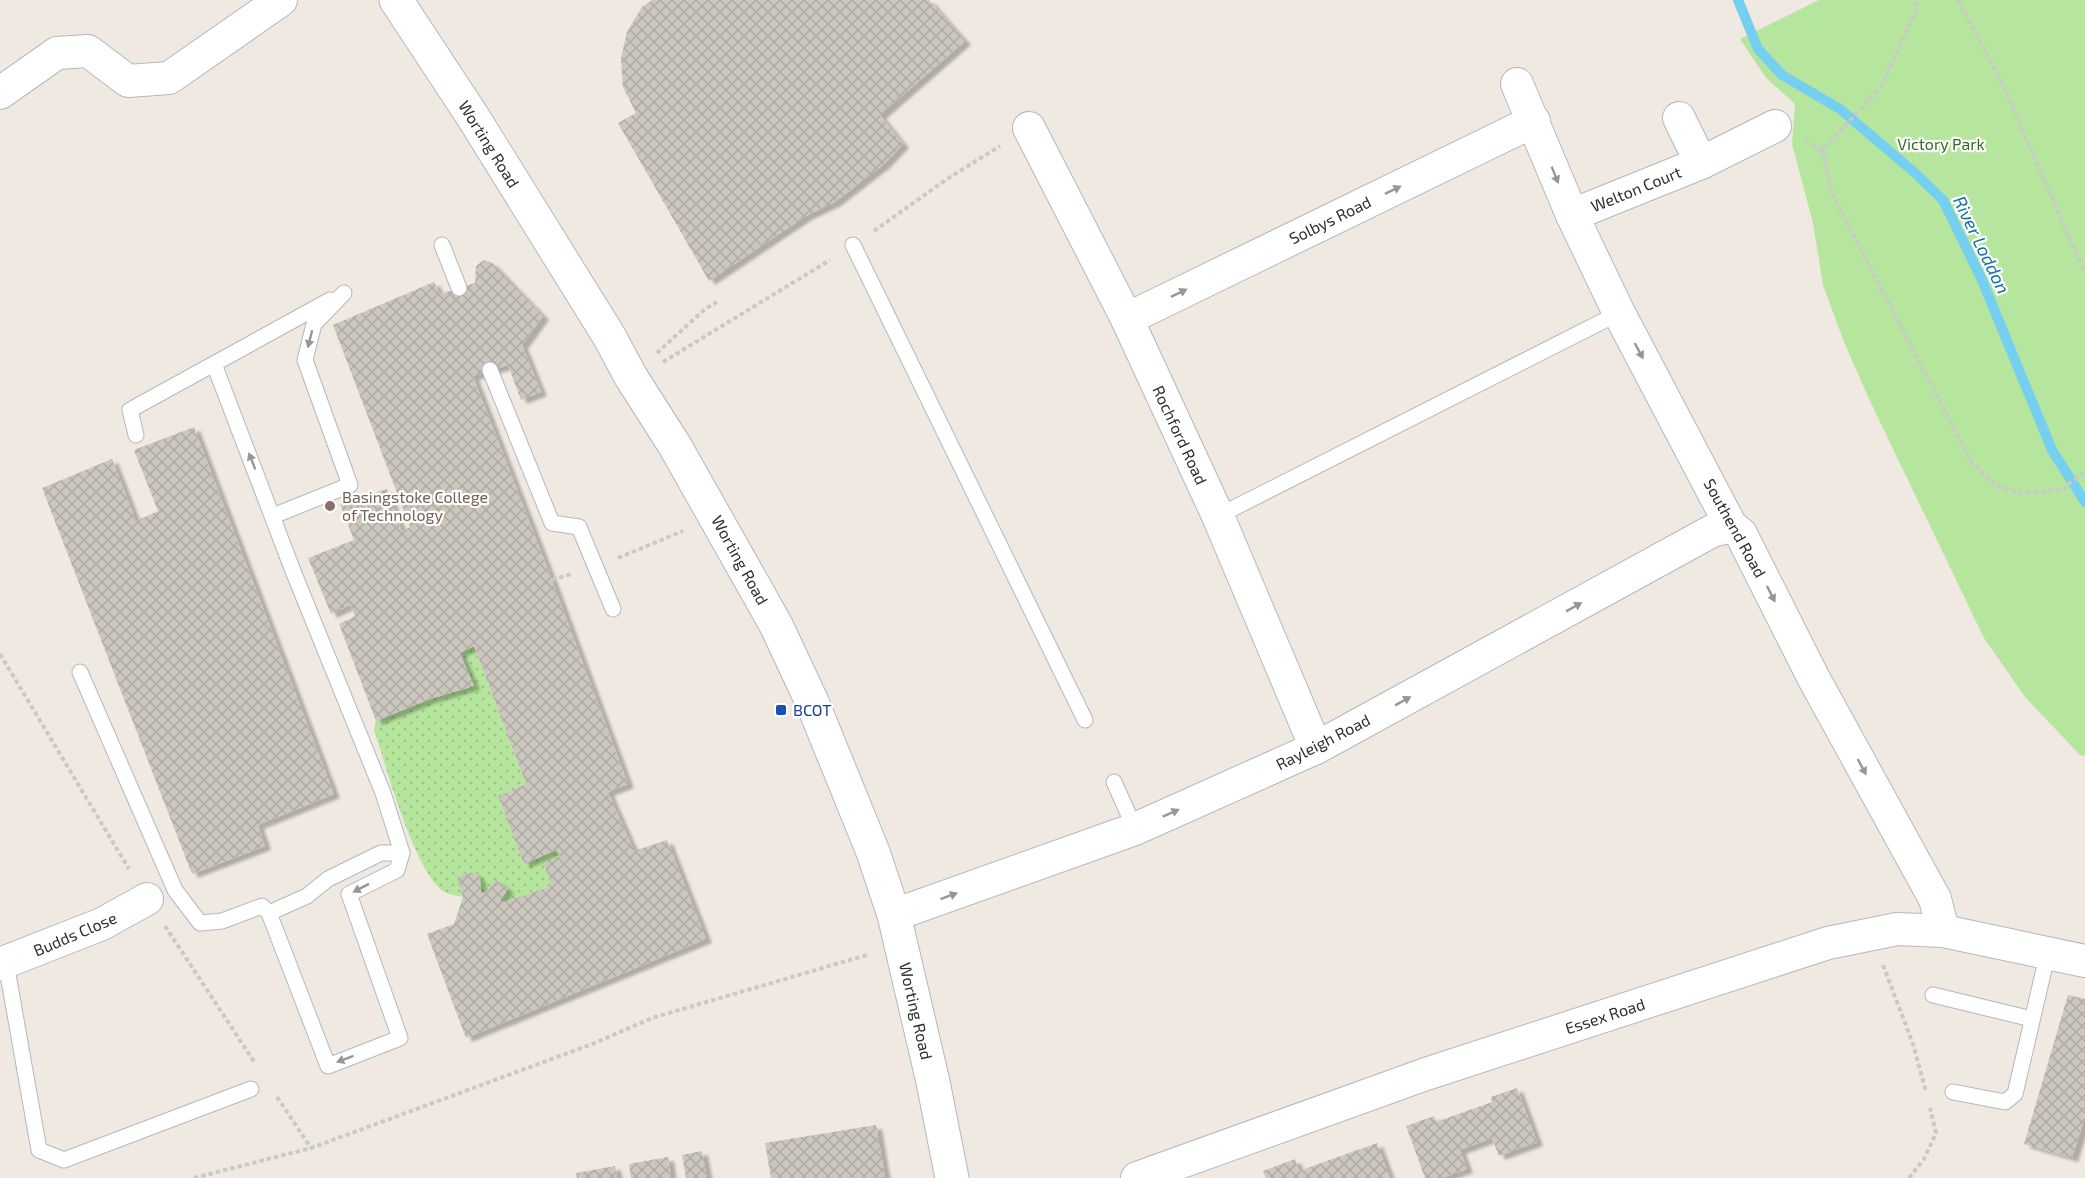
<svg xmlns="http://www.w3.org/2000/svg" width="2085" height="1178" viewBox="0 0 2085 1178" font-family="'Exo 2',sans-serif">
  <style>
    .grass { fill: url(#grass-dots) }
    .park { fill: #b6e59e }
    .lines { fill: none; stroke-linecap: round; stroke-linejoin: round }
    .stream { stroke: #75cff0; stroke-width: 10 }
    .building { fill: url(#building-cross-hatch); filter: url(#shadow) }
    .lane-casing { stroke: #b4b7c1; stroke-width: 17 }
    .street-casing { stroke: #b4b7c1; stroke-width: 34 }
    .secondary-casing { stroke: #b4b7c1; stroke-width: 35 }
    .path { stroke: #c9c9c9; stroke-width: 4; stroke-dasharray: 4.5 3; stroke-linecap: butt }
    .lane { stroke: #fff; stroke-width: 15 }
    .street { stroke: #fff; stroke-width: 32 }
    .secondary { stroke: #fff; stroke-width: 33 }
    .oneway { fill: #969696 }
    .education-dot { fill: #8d6e63; stroke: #fff; stroke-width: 2 }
    .transit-dot { fill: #1a4fb4; stroke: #fff; stroke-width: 2 }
    .labels { text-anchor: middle; stroke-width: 4.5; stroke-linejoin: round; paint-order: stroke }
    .street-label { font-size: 16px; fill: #2e2e2e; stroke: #fff }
    .park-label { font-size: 16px; fill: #2c6e1b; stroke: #fff }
    .education-label { font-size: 16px; fill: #785e54; stroke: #fff; text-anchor: start }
    .transit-label { font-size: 16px; fill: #164399; stroke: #fff; text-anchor: start }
    .water-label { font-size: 18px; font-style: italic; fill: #0d6fa3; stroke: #fff }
  </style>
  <defs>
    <pattern id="grass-dots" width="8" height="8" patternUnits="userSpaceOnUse" patternTransform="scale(1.5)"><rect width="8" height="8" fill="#b6e59e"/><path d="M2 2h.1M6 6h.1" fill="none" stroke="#9dc588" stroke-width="1.8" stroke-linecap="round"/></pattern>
    <pattern id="building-cross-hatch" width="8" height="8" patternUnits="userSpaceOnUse" patternTransform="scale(1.5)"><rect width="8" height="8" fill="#cbc7bf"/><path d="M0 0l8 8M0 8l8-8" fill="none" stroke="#afaba4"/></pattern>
    <filter id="shadow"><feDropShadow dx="6" dy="4" stdDeviation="1.5" flood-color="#0004"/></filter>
  </defs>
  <rect width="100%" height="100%" fill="#efe9e1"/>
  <!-- grass -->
  <path class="grass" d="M 474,646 L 526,784 L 498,796 L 524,863 L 556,850 L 561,856 L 545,863 L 551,886 L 507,901 L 500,901 L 508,889 L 496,881 L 488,891 L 481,893 L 480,879 L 474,872 L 463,874 L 463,897 C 458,896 450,895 445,892 C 416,877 385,763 374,730 L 376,721 L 430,699 L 473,686 L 460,653 Z"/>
  <!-- park -->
  <path class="park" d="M 1819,0 L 2085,0 L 2085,756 L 2080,755 L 2025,697 L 1984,638 L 1869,399 L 1844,342 L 1823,285 L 1813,223 L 1792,144 L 1795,104 L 1766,78 L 1740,39 Z"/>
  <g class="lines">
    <!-- stream -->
    <path class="stream" d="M 1738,0 L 1758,49 L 1782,75 L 1840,109 L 1914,172 L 1943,200 L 1982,280 L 2052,450 L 2085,502"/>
  </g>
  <!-- building -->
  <g class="building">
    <path d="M 652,0 L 929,0 L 965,41 L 880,115 L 903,144 L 884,164 L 835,202 L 806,216 L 709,281 L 618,123 L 636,113 L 623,87 L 621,58 L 627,32 L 642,7 Z"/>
    <path d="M 484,260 L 492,263 L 543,316 L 522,345 L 541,392 L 521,400 L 508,365 L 473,376 L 552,580 L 628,784 L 608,792 L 634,851 L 667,840 L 706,939 L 466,1038 L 427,934 L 454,924 L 463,897 L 457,878 L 463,874 L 474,872 L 480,879 L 481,893 L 488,891 L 496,880 L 508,889 L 500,901 L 507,901 L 551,886 L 544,863 L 561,856 L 556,850 L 524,864 L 498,796 L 526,784 L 474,646 L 460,653 L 474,686 L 430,699 L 376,721 L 339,624 L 355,616 L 350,605 L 331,614 L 308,558 L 354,540 L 340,504 L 387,489 L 402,532 L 410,527 L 333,325 L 434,282 L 440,294 L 475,283 L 476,266 Z"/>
    <path d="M 194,427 L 334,794 L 258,825 L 265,846 L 192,874 L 42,488 L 112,459 L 136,521 L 158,511 L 134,450 Z"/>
    <path d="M 2068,995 L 2085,999 L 2085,1116 L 2072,1158 L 2024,1144 Z"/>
    <path d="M 1517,1088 L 1537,1142 L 1499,1156 L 1492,1138 L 1460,1150 L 1467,1169 L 1442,1178 L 1425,1178 L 1406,1126 L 1434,1116 L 1436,1122 L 1492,1102 L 1491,1097 Z"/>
    <path d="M 876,1125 L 885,1177 L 771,1178 L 765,1143 Z"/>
    <path d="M 1377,1143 L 1390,1178 L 1266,1178 L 1263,1171 L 1295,1159 L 1299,1171 Z"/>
    <path d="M 702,1151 L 707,1178 L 686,1178 L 682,1155 Z"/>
    <path d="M 668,1157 L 671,1178 L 631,1178 L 629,1164 Z"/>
    <path d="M 615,1166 L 617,1178 L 577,1178 L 576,1173 Z"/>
  </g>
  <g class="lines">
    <defs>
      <g id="lane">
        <path d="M 442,245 L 459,288"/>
        <path d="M 853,245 L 1085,720"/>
        <path d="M 490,370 L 552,523 L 579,527 L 613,609"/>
        <path d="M 136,435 L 130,410 L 330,300"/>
        <path d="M 273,516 L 350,485 L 305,360 L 314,324 L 344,293"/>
        <path d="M 1218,516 L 1619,313"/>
        <path d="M 80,672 L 175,890 L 200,923 L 222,921 L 262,906 L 269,913 L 328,1066 L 400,1038 L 349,894 L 397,870 L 402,853 L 383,793 L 293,571 L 214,364"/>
        <path d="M 1114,782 L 1135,829"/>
        <path d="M 269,913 L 307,896 L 328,879 L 381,853 L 402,853"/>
        <path d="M 6,963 L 39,1150 L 64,1160 L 251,1089"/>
        <path d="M 1933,995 L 2032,1019"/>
        <path d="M 1953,1092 L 2005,1102 L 2015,1094 L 2048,952"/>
      </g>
      <g id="street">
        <path d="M 1517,84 L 1572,215 L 1619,313 L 1731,526 L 1741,534 L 1813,677 L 1935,899 L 1943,931"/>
        <path d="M 0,93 L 57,53 L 88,51 L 128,81 L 169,78 L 281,0"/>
        <path d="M 1679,118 L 1701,163"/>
        <path d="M 1029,128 L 1127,319 L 1218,516 L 1316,748"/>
        <path d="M 1572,215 L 1701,163 L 1775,126"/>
        <path d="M 1127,319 L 1534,121"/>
        <path d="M 894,915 L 1135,829 L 1316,748 L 1712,531 L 1731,526"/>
        <path d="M 0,964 L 102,924 L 147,899"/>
        <path d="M 1137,1178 L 1426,1074 L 1828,943 L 1897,929 L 1943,931 L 2085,961"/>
      </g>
      <path id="secondary" d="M 396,0 L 473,117 L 609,336 L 631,377 L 675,446 L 776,625 L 812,702 L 873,852 L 894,915 L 933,1082 L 952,1178"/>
    </defs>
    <!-- lane casing -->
    <use href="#lane" class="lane-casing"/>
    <!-- street casing -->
    <use href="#street" class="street-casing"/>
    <!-- secondary casing -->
    <use href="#secondary" class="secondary-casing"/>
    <!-- path -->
    <g class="path">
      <path d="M 1958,0 L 2000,79 L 2085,273"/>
      <path d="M 1805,140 L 1822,150 L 1882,86 L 1916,10 L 1917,0"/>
      <path d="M 1822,150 L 1832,194 L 1972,463 L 1995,485 L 2020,493 L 2064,490 L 2067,485 L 2085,472"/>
      <path d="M 874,231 L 947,179 L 1000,146"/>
      <path d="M 657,353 L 705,309 L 717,302"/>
      <path d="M 663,362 L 830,260"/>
      <path d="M 618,558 L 683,531"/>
      <path d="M 552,580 L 571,574"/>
      <path d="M 0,654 L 129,869"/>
      <path d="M 165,926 L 255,1063"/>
      <path d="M 1883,965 L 1913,1044 L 1926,1092"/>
      <path d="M 277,1097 L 311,1148"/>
      <path d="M 194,1178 L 311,1148 L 595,1043 L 652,1018 L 867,955"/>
      <path d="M 1909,1178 L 1924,1159 L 1936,1133 L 1930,1108"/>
    </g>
    <!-- lane -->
    <use href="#lane" class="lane"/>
    <!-- street -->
    <use href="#street" class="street"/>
    <!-- secondary -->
    <use href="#secondary" class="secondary"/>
  </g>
  <!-- one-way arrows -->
  <defs><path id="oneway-solid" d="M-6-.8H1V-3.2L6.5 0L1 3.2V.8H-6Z" transform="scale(1.5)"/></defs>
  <g class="oneway">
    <use href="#oneway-solid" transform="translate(1555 175) rotate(68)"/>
    <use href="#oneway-solid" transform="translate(1393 190) rotate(-26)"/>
    <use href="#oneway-solid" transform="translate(1179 293) rotate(-26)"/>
    <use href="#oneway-solid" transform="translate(310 339) rotate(104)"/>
    <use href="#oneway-solid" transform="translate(1639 351) rotate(62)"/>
    <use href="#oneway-solid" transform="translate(252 461) rotate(-111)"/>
    <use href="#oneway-solid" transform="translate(1771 594) rotate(63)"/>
    <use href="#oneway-solid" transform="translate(1574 607) rotate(-29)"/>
    <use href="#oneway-solid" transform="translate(1403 701) rotate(-29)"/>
    <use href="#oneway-solid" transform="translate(1862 767) rotate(62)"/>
    <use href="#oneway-solid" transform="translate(1171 813) rotate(-24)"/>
    <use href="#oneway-solid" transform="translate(361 888) rotate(153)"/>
    <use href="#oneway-solid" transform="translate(949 896) rotate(-20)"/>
    <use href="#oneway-solid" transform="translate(345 1059) rotate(159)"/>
  </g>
  <!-- markers -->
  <circle class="education-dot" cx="330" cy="506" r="6"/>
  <rect class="transit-dot" x="775" y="704" width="12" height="12" rx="3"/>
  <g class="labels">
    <!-- street labels -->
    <g class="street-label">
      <text transform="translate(489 144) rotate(58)" y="6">Worting Road</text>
      <text transform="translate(1636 189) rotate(-22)" y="6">Welton Court</text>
      <text transform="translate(1330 220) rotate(-26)" y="6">Solbys Road</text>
      <text transform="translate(1180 435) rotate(65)" y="6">Rochford Road</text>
      <text transform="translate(1735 528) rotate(61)" y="6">Southend Road</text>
      <text transform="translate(740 560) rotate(61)" y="6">Worting Road</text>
      <text transform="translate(1323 742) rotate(-27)" y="6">Rayleigh Road</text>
      <text transform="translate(75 934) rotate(-23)" y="6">Budds Close</text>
      <text transform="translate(916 1011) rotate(77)" y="6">Worting Road</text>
      <text transform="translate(1605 1016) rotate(-18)" y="6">Essex Road</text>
    </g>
    <!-- park labels -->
    <g class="park-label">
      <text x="1941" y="150">Victory Park</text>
    </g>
    <!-- education labels -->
    <g class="education-label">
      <text x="342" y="503">Basingstoke College<tspan x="342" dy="18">of Technology</tspan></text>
    </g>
    <!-- transit labels -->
    <g class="transit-label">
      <text x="793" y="716">BCOT</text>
    </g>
    <!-- water labels -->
    <g class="water-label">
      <text transform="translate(1981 245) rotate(64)" y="6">River Loddon</text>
    </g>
  </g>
</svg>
